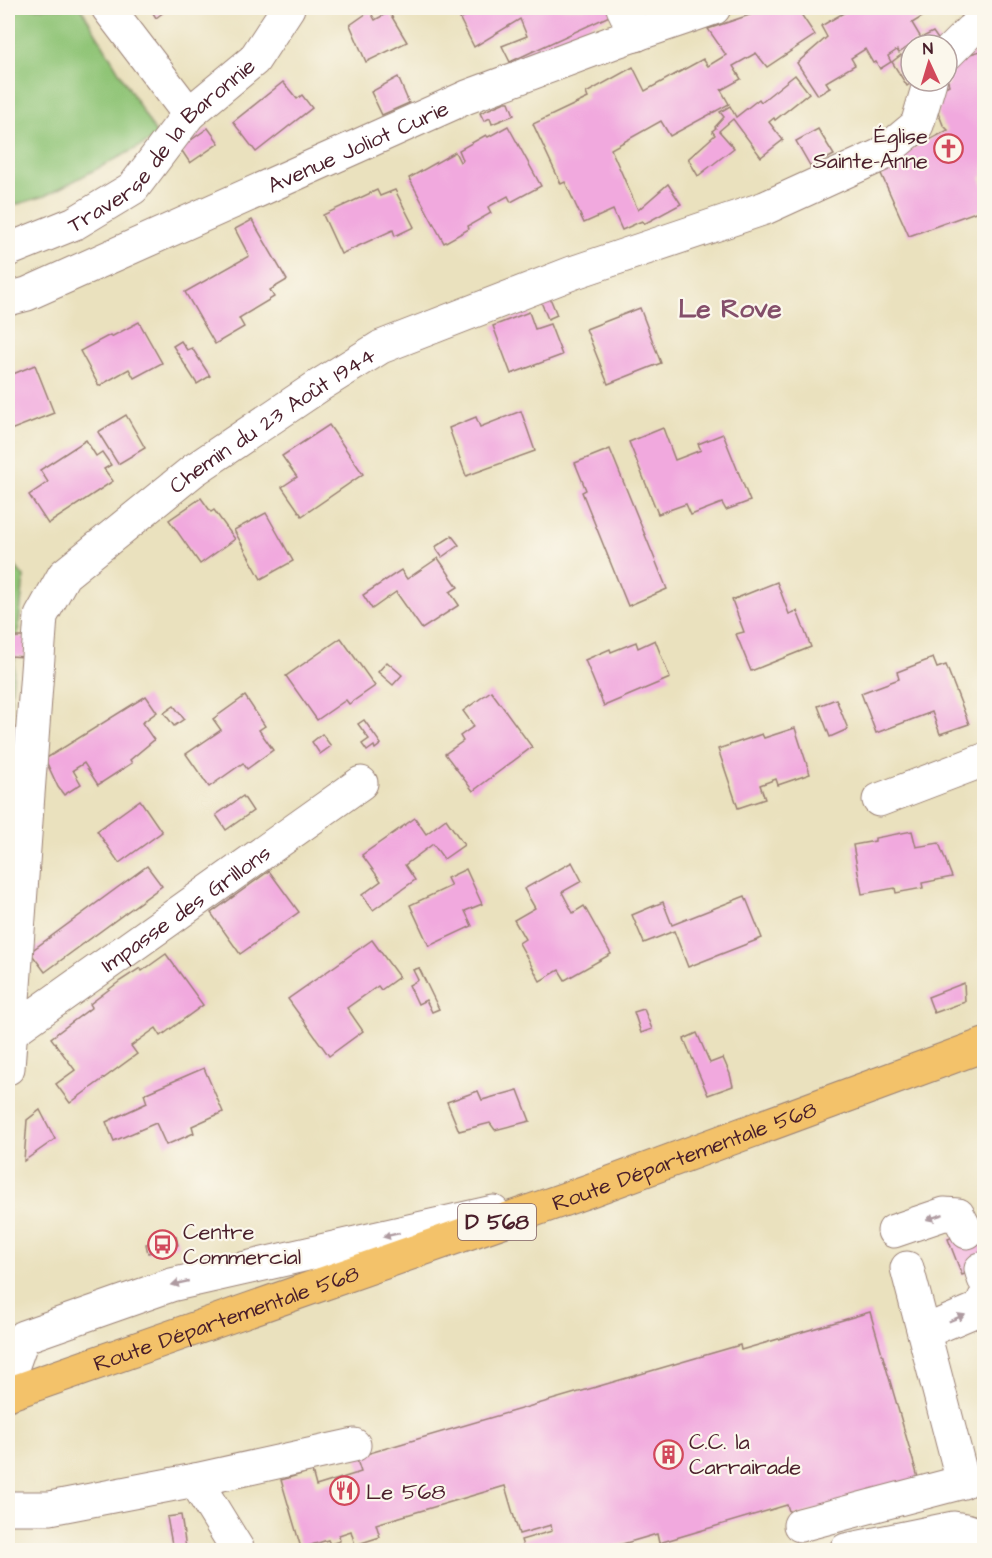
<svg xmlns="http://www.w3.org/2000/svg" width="992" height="1558" viewBox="0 0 992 1558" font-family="'Architects Daughter',sans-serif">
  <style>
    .green { fill: #8fc476; stroke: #6c7250; stroke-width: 1.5 }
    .building { fill: #f1a9de }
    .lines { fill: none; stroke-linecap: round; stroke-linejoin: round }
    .minor-casing { stroke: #9a8074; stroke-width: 35 }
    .major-casing { stroke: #9a8074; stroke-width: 35 }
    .minor { stroke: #fff; stroke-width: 33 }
    .major { stroke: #f3c26a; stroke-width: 33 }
    .oneway { fill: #ae9aa0 }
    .labels { text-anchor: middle; stroke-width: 4.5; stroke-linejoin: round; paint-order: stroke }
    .shield { fill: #fbf7ec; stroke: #7f6065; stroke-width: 1.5 }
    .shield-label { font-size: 21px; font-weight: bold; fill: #4a1f2b }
    .poi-label { font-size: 22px; fill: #4a1f2b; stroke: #fbf7ec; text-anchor: start }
    .street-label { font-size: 22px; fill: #4a1f2b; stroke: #fbf7ec }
    .quarter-label { font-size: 26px; font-weight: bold; fill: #844f6a; stroke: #fbf7ec }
  </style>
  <rect width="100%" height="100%" fill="#fbf7ec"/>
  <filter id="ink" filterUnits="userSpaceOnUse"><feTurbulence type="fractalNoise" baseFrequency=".0167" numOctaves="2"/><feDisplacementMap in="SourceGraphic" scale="12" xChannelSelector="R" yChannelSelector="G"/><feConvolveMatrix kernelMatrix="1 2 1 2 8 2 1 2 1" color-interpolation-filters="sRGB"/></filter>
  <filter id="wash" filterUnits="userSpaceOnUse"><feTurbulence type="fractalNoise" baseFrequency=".008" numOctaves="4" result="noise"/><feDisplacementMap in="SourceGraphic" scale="24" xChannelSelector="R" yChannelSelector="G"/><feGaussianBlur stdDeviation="1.35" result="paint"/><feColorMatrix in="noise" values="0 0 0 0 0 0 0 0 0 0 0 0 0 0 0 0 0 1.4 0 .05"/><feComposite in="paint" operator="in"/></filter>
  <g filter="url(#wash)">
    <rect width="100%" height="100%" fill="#eae1be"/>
    <!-- green -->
    <g class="green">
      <path d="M 8,8 L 81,8 L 158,137 L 45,196 L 8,207 Z"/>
      <path d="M 8,557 L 24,577 L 8,725 Z"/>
    </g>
    <g id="blocks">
      <!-- building -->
      <g class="building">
        <path d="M 150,8 L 169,8 L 156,18 Z"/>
        <path d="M 478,8 L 613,8 L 616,13 L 510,62 L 502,46 L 527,36 L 520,19 L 474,47 L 460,19 Z"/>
        <path d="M 770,8 L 797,8 L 815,35 L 767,67 L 756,53 L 733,66 L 741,79 L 721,90 L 729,104 L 670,136 L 661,121 L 611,149 L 638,210 L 668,184 L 681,204 L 644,224 L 642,221 L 622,230 L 613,210 L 584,223 L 565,182 L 561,184 L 533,124 L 588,98 L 586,93 L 633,67 L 645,91 L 703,59 L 708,66 L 726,55 L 708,29 Z"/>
        <path d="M 852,8 L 930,8 L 932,11 L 912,23 L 921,38 L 933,32 L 942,45 L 926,45 L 921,38 L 899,53 L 897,50 L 888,56 L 891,62 L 880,69 L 876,62 L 873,63 L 865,49 L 851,58 L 855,65 L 826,82 L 830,88 L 818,95 L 797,63 L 827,37 L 821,26 Z"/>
        <path d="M 370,11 L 375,20 L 389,12 L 407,42 L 366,62 L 350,25 Z"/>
        <path d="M 984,50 L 984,176 L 980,177 L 984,187 L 984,209 L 909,236 L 878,167 L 948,130 L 943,125 L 938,112 L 943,88 L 949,85 L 947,78 L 947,66 L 963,61 L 970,54 Z"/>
        <path d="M 901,55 L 911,72 L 911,81 L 914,81 L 907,86 L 892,62 Z"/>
        <path d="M 795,75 L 809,93 L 775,120 L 774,118 L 769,122 L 783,140 L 761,157 L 733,119 L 719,131 L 734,148 L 698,176 L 688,159 L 715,135 L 712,131 L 716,128 L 715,127 L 724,117 L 720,112 L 730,106 L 736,117 L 759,99 L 761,102 Z"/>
        <path d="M 398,77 L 409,103 L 382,115 L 371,92 Z"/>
        <path d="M 283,82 L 297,99 L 302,95 L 312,108 L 256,152 L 233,122 Z"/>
        <path d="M 505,102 L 509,102 L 514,115 L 492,124 L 490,118 L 484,121 L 480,113 Z"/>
        <path d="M 508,126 L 541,186 L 511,202 L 508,196 L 488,207 L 491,213 L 468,226 L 469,229 L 444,243 L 409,178 L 455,152 L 460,162 L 463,160 L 459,150 L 486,135 L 488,137 Z"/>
        <path d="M 208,128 L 219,143 L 190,163 L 180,148 Z"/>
        <path d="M 818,129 L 834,155 L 811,167 L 796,141 Z"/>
        <path d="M 377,190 L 380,196 L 395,190 L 414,227 L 395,236 L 393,230 L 341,254 L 323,215 Z"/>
        <path d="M 252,220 L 287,280 L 270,290 L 274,297 L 239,318 L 244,327 L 215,344 L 185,292 L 249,256 L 235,229 Z"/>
        <path d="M 550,298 L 557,315 L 548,319 L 541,302 Z"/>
        <path d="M 640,308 L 661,363 L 608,384 L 586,329 Z"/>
        <path d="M 529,312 L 535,329 L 550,324 L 562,355 L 511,374 L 493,326 Z"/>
        <path d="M 139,322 L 162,363 L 134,378 L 129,369 L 99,386 L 80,351 L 110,335 L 111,337 Z"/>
        <path d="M 181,341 L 187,350 L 192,348 L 210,376 L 197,384 L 173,346 Z"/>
        <path d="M 35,365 L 54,413 L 8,431 L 8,376 Z"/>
        <path d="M 521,411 L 535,451 L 466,476 L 449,428 L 476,417 L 480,427 Z"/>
        <path d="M 126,415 L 145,448 L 118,464 L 98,432 Z"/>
        <path d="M 329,425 L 363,474 L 302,516 L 282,487 L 297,477 L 282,456 Z"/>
        <path d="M 663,428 L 675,460 L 701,450 L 698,444 L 723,434 L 750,501 L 726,510 L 722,503 L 691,515 L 686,504 L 658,514 L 629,442 Z"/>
        <path d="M 86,440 L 96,456 L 102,452 L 111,465 L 104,469 L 113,481 L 48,524 L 29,495 L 48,482 L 40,470 Z"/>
        <path d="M 610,449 L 667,589 L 628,606 L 582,492 L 586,490 L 575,463 Z"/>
        <path d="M 201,498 L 211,512 L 214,510 L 235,539 L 200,564 L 169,520 Z"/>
        <path d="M 266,513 L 293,561 L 261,579 L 234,530 Z"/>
        <path d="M 452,536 L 459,545 L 442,557 L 435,547 Z"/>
        <path d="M 438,558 L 458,587 L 450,592 L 459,605 L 422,629 L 396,592 L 372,609 L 363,595 L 401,570 L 407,579 Z"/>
        <path d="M 777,582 L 789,614 L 797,611 L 811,647 L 751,671 L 736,634 L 744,632 L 732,600 Z"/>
        <path d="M 11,637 L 26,637 L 25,657 L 10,656 Z"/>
        <path d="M 341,638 L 375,686 L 349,704 L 346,700 L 317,720 L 286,676 Z"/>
        <path d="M 655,640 L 670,678 L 604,706 L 585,660 L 610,649 L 611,652 L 636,642 L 638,648 Z"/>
        <path d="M 933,658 L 937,668 L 946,665 L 969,724 L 940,734 L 932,712 L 876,733 L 861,693 L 899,679 L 897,672 Z"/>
        <path d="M 387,662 L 402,675 L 393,685 L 378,672 Z"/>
        <path d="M 491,691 L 532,747 L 473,791 L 445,754 L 463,741 L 460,736 L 474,726 L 463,711 Z"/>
        <path d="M 146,696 L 157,712 L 142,723 L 154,740 L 130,760 L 132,763 L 98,785 L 84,763 L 73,770 L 81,784 L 64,795 L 58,787 L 45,759 Z"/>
        <path d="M 245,696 L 265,726 L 259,730 L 273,750 L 247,769 L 243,763 L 209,787 L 186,754 L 221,730 L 213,719 Z"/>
        <path d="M 836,699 L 848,729 L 830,737 L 818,706 Z"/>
        <path d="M 174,706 L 184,719 L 174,726 L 164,713 Z"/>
        <path d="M 364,720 L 381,744 L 375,749 L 374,746 L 367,751 L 362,744 L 369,739 L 358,724 Z"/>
        <path d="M 795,728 L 810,774 L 778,785 L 776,779 L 760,785 L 765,799 L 738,808 L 718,749 L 762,734 L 764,738 Z"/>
        <path d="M 322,734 L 331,746 L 320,754 L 312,742 Z"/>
        <path d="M 243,796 L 253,811 L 226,830 L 216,815 Z"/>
        <path d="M 140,800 L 162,832 L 119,863 L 97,831 Z"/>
        <path d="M 415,818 L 426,834 L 446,819 L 464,845 L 444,859 L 433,844 L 405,865 L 415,880 L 373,910 L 362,895 L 381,881 L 362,855 Z"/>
        <path d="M 912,831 L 916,847 L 939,843 L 952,877 L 922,883 L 923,888 L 896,893 L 895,888 L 862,894 L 853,845 L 875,841 L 875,838 Z"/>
        <path d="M 572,862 L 582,881 L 562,892 L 573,913 L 584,906 L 611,954 L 565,980 L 559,970 L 540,981 L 519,943 L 525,939 L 514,920 L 535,908 L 524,889 Z"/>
        <path d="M 147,866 L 162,886 L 45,972 L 30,952 Z"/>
        <path d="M 466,869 L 482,904 L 465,911 L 472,926 L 429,946 L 410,905 L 451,886 L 447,878 Z"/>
        <path d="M 269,871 L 299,912 L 240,954 L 211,913 Z"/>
        <path d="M 745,896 L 762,938 L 688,967 L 674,931 L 644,943 L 632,915 L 663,902 L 672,925 Z"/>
        <path d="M 372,940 L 399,977 L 381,990 L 378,986 L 347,1008 L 363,1031 L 329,1056 L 288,999 Z"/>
        <path d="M 166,954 L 203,1005 L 161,1036 L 156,1028 L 131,1046 L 137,1054 L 70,1103 L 56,1084 L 75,1070 L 51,1038 L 92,1007 L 90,1004 L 120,981 L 140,968 L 142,971 Z"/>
        <path d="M 419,968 L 439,1009 L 432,1012 L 426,1000 L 418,1004 L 409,985 L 418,980 L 413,970 Z"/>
        <path d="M 964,983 L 965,1002 L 934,1013 L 928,997 Z"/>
        <path d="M 644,1009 L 652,1029 L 641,1033 L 634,1012 Z"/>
        <path d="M 697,1033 L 710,1063 L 723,1058 L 730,1074 L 733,1086 L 708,1095 L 684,1039 Z"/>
        <path d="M 204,1068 L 223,1112 L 192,1126 L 194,1133 L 166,1145 L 156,1123 L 114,1141 L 106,1122 L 147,1103 L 144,1094 Z"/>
        <path d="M 518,1090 L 530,1121 L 495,1130 L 490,1123 L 459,1131 L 447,1102 L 478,1091 L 482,1100 Z"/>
        <path d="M 40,1110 L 55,1139 L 24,1161 L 27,1120 Z"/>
        <path d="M 984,1225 L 984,1267 L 962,1275 L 948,1239 Z"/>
        <path d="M 176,1236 L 178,1245 L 148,1253 L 146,1244 Z"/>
        <path d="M 870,1312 L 919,1481 L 791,1517 L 787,1505 L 659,1543 L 657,1534 L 602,1550 L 524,1550 L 521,1540 L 552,1531 L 551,1525 L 519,1534 L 505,1486 L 376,1524 L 380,1537 L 355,1545 L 351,1531 L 339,1535 L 340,1541 L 330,1544 L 328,1540 L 301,1548 L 281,1480 L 312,1471 L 316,1486 L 361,1472 L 356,1457 L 740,1345 L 741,1350 Z"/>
        <path d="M 181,1515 L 186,1548 L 173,1550 L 167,1517 Z"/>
      </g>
    </g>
  </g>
  <g filter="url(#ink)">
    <use href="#blocks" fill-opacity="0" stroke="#9a8074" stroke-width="1.5"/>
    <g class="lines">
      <defs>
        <g id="minor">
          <path d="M 108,8 L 189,114"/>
          <path d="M 623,8 L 636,35"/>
          <path d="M 947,54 L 971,30 L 984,21"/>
          <path id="s1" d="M 8,250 L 75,223 L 133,188 L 189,114 L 254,60 L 288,8"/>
          <path id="s2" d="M 8,299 L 27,294 L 467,97 L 614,42 L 714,8"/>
          <path d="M 879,800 L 984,760"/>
          <path id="s3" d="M 11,1032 L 361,783"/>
          <path id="s4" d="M 8,1068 L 41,616 L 64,575 L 194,470 L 320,385 L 381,347 L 572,273 L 765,208 L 881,155 L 917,125 L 930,81"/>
          <path d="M 894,1231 L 944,1214 L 958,1215 L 967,1232"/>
          <path d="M 981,1269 L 984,1279"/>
          <path d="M 924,1332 L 981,1308 L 984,1299"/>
          <path d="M 8,1379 L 23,1337 L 171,1285 L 493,1212"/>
          <path d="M 195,1480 L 238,1550"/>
          <path d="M 8,1508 L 50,1508 L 195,1480 L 354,1445"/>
          <path d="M 800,1525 L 963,1482 L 907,1268"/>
          <path d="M 846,1550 L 954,1528 C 970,1530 977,1531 984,1547"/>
        </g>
        <g id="major">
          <path id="s5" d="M 8,1394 L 591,1190 L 984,1045"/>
        </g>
      </defs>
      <!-- minor casing -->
      <use href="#minor" class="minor-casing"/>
      <!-- major casing -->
      <use href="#major" class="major-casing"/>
      <!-- minor -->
      <use href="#minor" class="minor"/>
      <!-- major -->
      <use href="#major" class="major"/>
    </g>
    <!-- one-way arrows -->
    <defs><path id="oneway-solid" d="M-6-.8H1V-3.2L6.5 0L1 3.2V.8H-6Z" transform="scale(1.5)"/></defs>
    <g class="oneway">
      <use href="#oneway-solid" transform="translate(935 1217) rotate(162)"/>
      <use href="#oneway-solid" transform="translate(391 1235) rotate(167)"/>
      <use href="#oneway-solid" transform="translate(180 1283) rotate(167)"/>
      <use href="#oneway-solid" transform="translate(957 1318) rotate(-23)"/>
    </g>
  </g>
  <!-- icons -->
  <defs>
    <symbol id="church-ring" viewBox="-11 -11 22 22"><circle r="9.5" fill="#fbf7ec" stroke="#d1495b" stroke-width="1.5"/><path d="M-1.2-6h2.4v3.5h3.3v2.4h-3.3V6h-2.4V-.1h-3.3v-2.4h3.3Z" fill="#d1495b"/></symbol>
    <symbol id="bus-ring" viewBox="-11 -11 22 22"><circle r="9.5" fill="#fbf7ec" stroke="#d1495b" stroke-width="1.5"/><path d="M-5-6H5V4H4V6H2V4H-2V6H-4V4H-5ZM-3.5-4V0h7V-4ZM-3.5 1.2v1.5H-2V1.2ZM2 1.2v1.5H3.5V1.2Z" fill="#d1495b"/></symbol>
    <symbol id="building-ring" viewBox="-11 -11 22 22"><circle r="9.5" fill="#fbf7ec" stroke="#d1495b" stroke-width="1.5"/><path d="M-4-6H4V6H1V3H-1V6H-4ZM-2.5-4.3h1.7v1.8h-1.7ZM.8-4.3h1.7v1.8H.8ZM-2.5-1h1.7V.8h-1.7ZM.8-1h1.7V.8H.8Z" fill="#d1495b"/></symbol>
    <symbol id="restaurant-ring" viewBox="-11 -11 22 22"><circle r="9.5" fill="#fbf7ec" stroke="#d1495b" stroke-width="1.5"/><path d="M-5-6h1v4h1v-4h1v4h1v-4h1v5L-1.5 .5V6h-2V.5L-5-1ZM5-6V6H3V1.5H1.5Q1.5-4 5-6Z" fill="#d1495b"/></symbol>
  </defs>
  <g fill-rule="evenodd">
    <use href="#church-ring" x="932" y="132" width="33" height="33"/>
    <use href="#bus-ring" x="146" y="1228" width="33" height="33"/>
    <use href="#building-ring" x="652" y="1438" width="33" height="33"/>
    <use href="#restaurant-ring" x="328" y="1474" width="33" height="33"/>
  </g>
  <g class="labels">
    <!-- shield labels -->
    <rect class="shield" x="458" y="1204" width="78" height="36" rx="4.5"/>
    <g class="shield-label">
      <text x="497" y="1229">D 568</text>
    </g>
    <!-- poi labels -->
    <g class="poi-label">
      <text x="928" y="143" text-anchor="end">Église<tspan x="928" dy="25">Sainte-Anne</tspan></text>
      <text x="183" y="1239">Centre<tspan x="183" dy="25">Commercial</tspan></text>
      <text x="689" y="1449">C.C. la<tspan x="689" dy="25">Carrairade</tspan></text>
      <text x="366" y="1499">Le 568</text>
    </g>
    <!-- street labels -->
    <g class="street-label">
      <text dy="8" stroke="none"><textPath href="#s1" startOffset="190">Traverse de la Baronnie</textPath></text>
      <text dy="8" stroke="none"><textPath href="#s2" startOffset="382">Avenue Joliot Curie</textPath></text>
      <text dy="8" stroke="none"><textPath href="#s4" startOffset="760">Chemin du 23 Août 1944</textPath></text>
      <text dy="8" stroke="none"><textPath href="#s3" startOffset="214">Impasse des Grillons</textPath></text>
      <text dy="8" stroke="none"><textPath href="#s5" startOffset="717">Route Départementale 568</textPath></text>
      <text dy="8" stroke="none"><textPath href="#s5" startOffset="231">Route Départementale 568</textPath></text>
    </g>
    <!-- quarter labels -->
    <g class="quarter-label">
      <text x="730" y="317">Le Rove</text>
    </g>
  </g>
  <!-- margin -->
  <rect width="992" height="1558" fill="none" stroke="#fbf7ec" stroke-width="30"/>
  <!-- north arrow -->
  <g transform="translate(929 63) rotate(356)"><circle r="28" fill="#fbf7ec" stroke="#b4a19f" stroke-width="1.5"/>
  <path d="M0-4.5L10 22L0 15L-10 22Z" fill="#d1495b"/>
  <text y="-9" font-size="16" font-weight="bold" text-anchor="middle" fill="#4a1f2b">N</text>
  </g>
</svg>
